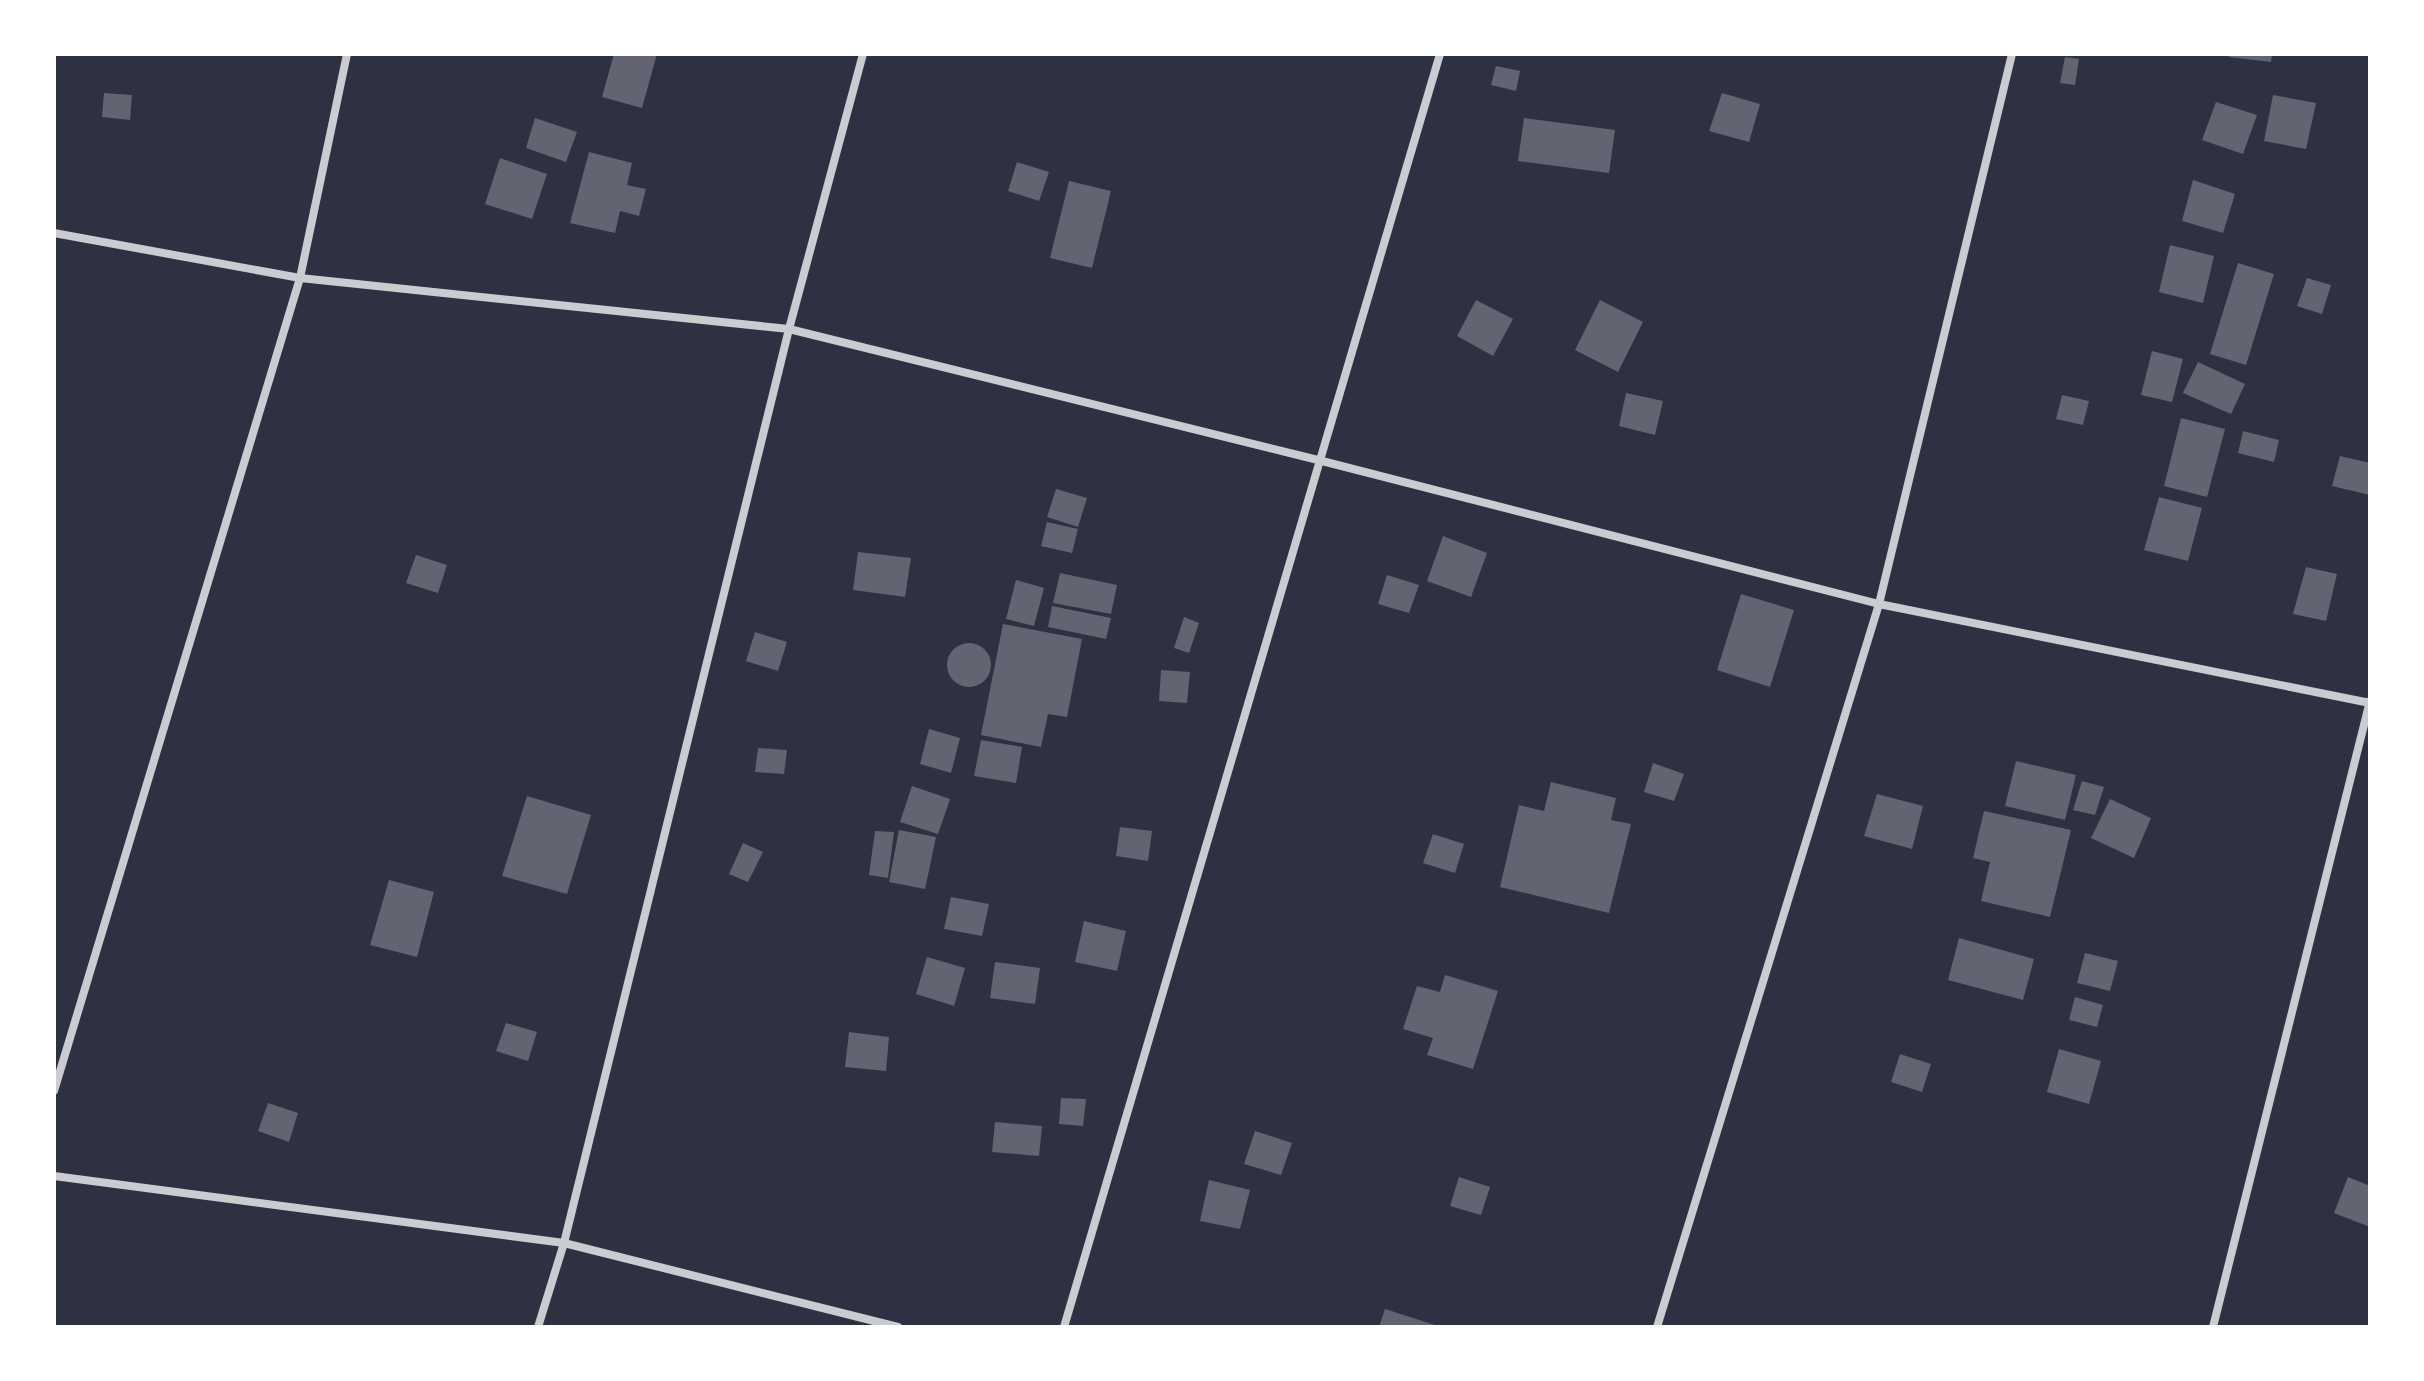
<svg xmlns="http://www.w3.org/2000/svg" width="2424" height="1381" viewBox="0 0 2424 1381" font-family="Figtree,sans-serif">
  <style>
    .building { fill: #626471 }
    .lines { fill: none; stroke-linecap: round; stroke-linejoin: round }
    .minor { stroke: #caccd0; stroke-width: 8 }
  </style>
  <rect width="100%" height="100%" fill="#2d3142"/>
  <!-- building -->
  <g class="building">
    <path d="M 614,54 L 657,54 L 642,108 L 602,97 Z"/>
    <path d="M 2229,54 L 2272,54 L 2271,62 L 2229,57 Z"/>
    <path d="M 2065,57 L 2079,59 L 2075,85 L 2060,83 Z"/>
    <path d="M 1496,66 L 1520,71 L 1516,91 L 1491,85 Z"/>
    <path d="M 104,93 L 132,95 L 130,120 L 102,117 Z"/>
    <path d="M 1722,93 L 1760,104 L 1749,142 L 1709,131 Z"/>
    <path d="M 2273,95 L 2316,103 L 2306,149 L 2264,141 Z"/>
    <path d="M 2216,102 L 2257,115 L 2243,154 L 2202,140 Z"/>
    <path d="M 535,118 L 577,132 L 566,162 L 526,148 Z"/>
    <path d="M 1524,118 L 1615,130 L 1609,173 L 1518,161 Z"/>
    <path d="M 589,152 L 632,163 L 627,185 L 646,189 L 639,216 L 620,211 L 615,233 L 570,223 Z"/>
    <path d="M 500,158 L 547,174 L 532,219 L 485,204 Z"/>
    <path d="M 1017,162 L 1049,172 L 1039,201 L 1008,191 Z"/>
    <path d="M 2193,180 L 2235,194 L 2223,233 L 2182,221 Z"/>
    <path d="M 1069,181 L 1111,191 L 1092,268 L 1050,258 Z"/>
    <path d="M 2170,245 L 2214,256 L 2203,303 L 2159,292 Z"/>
    <path d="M 2238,263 L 2274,274 L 2246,365 L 2210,354 Z"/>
    <path d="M 2307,278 L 2331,285 L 2322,314 L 2297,306 Z"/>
    <path d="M 1476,300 L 1513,319 L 1493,356 L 1457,336 Z"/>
    <path d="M 1600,300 L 1643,322 L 1618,372 L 1575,350 Z"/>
    <path d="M 2152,351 L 2183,359 L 2172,402 L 2141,395 Z"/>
    <path d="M 2198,362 L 2245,384 L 2231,414 L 2183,393 Z"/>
    <path d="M 1626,393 L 1663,401 L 1655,435 L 1619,426 Z"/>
    <path d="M 2062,395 L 2089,401 L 2083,425 L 2056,419 Z"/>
    <path d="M 2181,418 L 2225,429 L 2207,497 L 2164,486 Z"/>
    <path d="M 2243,431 L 2279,440 L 2274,462 L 2238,453 Z"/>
    <path d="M 2340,456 L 2370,463 L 2370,495 L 2332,486 Z"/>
    <path d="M 1056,489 L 1087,498 L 1078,527 L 1047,517 Z"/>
    <path d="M 2159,497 L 2202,508 L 2188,561 L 2144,550 Z"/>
    <path d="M 1047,522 L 1078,529 L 1072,553 L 1041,546 Z"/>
    <path d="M 1443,536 L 1487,553 L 1471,597 L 1427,581 Z"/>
    <path d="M 858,552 L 911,558 L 905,597 L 853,590 Z"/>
    <path d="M 416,555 L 447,565 L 438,593 L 406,583 Z"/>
    <path d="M 2306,567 L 2337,574 L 2326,621 L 2293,614 Z"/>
    <path d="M 1060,573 L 1117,585 L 1111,614 L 1053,603 Z"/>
    <path d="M 1387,575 L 1419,585 L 1409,613 L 1378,604 Z"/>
    <path d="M 1016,580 L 1044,588 L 1034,626 L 1006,619 Z"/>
    <path d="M 1741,594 L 1794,610 L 1770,687 L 1717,670 Z"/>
    <path d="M 1052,606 L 1111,618 L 1106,639 L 1048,627 Z"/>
    <path d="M 1184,617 L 1199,623 L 1189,653 L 1174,648 Z"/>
    <path d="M 1003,624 L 1082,639 L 1067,717 L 1048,714 L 1041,747 L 981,735 Z"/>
    <path d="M 755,632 L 787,642 L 778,671 L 746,661 Z"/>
    <circle cx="969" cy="665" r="22"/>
    <path d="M 1161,670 L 1190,672 L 1187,703 L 1159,701 Z"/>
    <path d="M 929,729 L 960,738 L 951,773 L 920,764 Z"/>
    <path d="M 981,740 L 1022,747 L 1016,783 L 974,776 Z"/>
    <path d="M 758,748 L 787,750 L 784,774 L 755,772 Z"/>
    <path d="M 2016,761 L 2076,775 L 2065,820 L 2005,806 Z"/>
    <path d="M 1653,763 L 1684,774 L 1674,801 L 1644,792 Z"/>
    <path d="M 2082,781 L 2104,787 L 2095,815 L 2073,810 Z"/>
    <path d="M 1551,782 L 1616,798 L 1611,820 L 1631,824 L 1609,913 L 1500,887 L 1519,805 L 1544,811 Z"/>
    <path d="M 912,786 L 950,799 L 938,834 L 900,822 Z"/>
    <path d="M 1877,794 L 1923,806 L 1912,849 L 1864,836 Z"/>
    <path d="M 527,796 L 591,815 L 567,894 L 502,876 Z"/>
    <path d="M 2110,799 L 2151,818 L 2134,858 L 2091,838 Z"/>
    <path d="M 1984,811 L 2071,830 L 2050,917 L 1981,901 L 1990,862 L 1973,858 Z"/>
    <path d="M 1120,827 L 1152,831 L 1148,861 L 1116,856 Z"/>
    <path d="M 899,830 L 936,837 L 925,889 L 889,882 Z"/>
    <path d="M 875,831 L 894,832 L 888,878 L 869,875 Z"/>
    <path d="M 1433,834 L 1464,844 L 1455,873 L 1423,863 Z"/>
    <path d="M 743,843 L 763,852 L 748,882 L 729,874 Z"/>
    <path d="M 389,880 L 434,892 L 417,957 L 370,945 Z"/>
    <path d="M 951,897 L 989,904 L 982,936 L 944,929 Z"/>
    <path d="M 1084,921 L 1126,931 L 1117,971 L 1075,962 Z"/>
    <path d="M 1959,938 L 2034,959 L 2023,1000 L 1948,980 Z"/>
    <path d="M 2085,953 L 2118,961 L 2110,991 L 2077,983 Z"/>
    <path d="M 927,957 L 965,968 L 954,1006 L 916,994 Z"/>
    <path d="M 995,962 L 1040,968 L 1035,1004 L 990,998 Z"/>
    <path d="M 1445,975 L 1498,991 L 1473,1069 L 1427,1055 L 1433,1038 L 1403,1029 L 1417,986 L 1440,992 Z"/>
    <path d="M 2075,997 L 2103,1005 L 2097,1027 L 2069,1020 Z"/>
    <path d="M 506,1023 L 537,1032 L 528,1061 L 496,1051 Z"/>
    <path d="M 849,1032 L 889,1037 L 886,1071 L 845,1067 Z"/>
    <path d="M 2059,1049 L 2101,1061 L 2089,1104 L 2047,1092 Z"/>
    <path d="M 1900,1054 L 1931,1064 L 1922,1092 L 1891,1082 Z"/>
    <path d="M 1061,1098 L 1086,1099 L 1083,1126 L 1059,1124 Z"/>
    <path d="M 268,1103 L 298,1113 L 289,1142 L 258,1131 Z"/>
    <path d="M 995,1122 L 1042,1126 L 1039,1156 L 992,1152 Z"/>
    <path d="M 1255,1131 L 1292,1143 L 1281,1175 L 1244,1164 Z"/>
    <path d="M 1459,1177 L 1490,1187 L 1481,1215 L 1450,1206 Z"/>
    <path d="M 2348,1177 L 2370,1186 L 2370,1227 L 2334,1213 Z"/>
    <path d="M 1209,1180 L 1250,1190 L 1240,1229 L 1200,1221 Z"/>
    <path d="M 1385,1309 L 1438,1326 L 1438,1327 L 1379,1327 Z"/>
  </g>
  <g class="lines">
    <!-- minor -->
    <g class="minor">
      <path d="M 54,233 L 300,278 L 789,329 L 1322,461 L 1879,604 L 2370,703"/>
      <path d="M 54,1091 L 300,278 L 347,54"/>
      <path d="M 54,1176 L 564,1243 L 898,1327"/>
      <path d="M 538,1327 L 564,1243 L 789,329 L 863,54"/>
      <path d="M 1064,1327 L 1440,54"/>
      <path d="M 1657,1327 L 1879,604 L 2012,54"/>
      <path d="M 2213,1327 L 2370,701"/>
    </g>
  </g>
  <!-- border -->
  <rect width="2424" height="1381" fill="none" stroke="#ffffff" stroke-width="112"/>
</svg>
